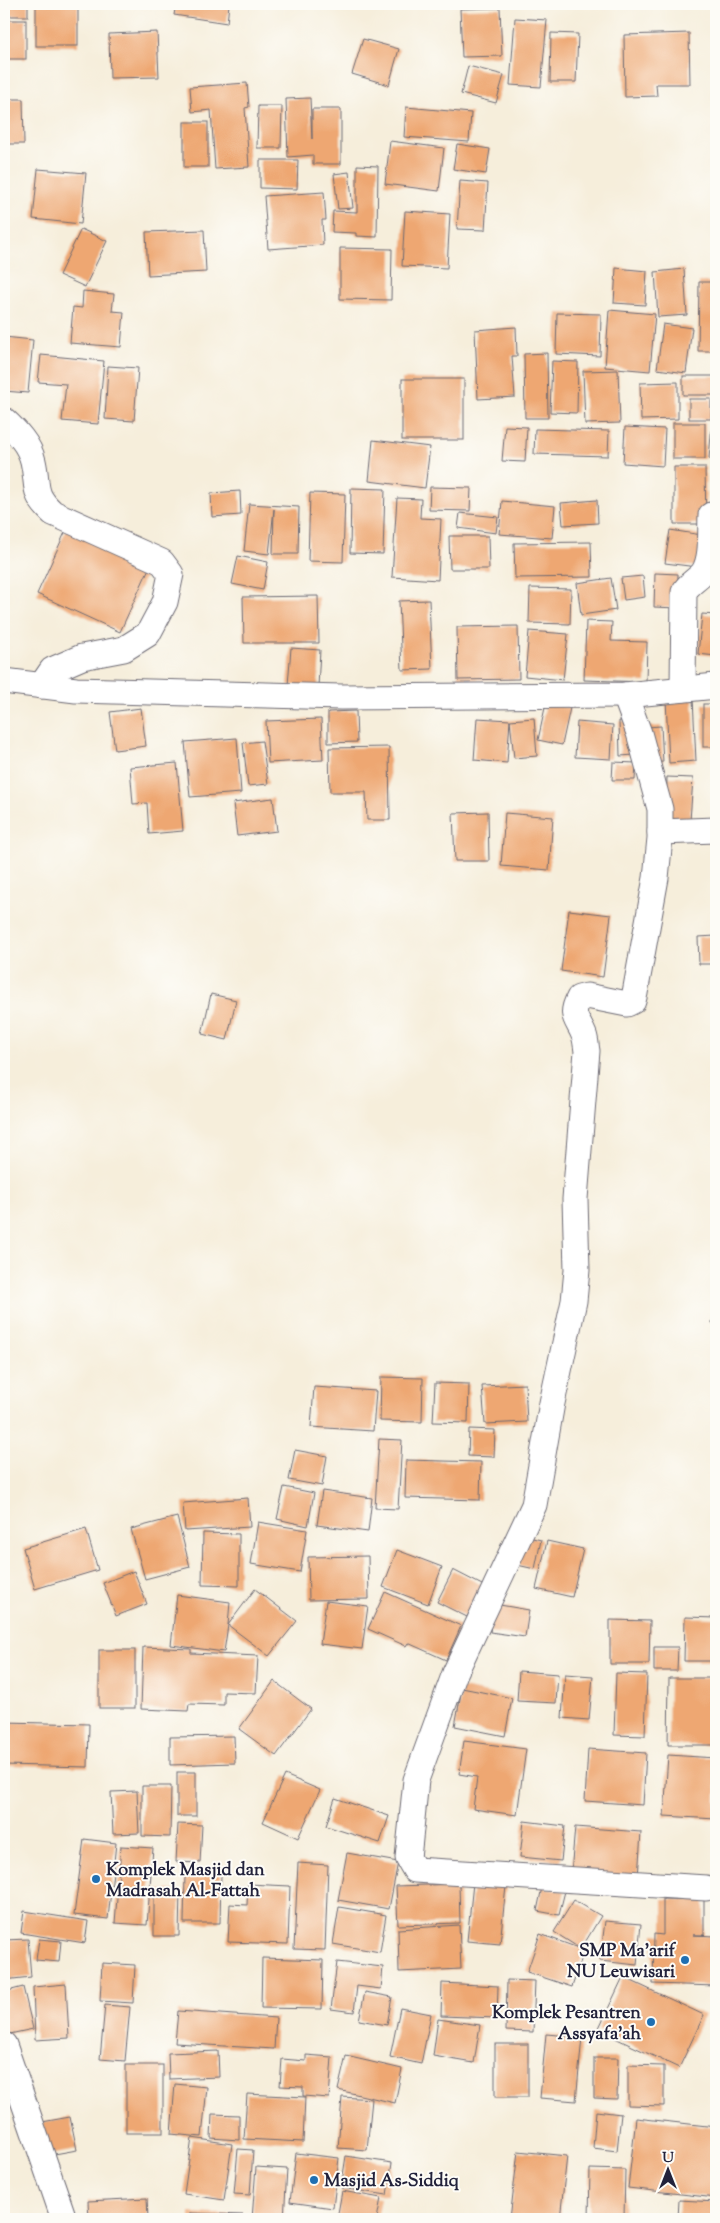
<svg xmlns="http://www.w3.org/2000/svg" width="720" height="2223" viewBox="0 0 720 2223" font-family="'Sorts Mill Goudy',serif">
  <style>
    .building { fill: #eea772 }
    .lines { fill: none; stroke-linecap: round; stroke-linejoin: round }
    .minor-casing { stroke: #6c6973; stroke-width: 27 }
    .minor { stroke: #fff; stroke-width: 25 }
    .poi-dot { fill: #1f6fb2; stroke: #fdfcf7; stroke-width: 2 }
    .labels { text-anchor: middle; stroke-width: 4; stroke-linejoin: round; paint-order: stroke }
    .poi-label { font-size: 18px; font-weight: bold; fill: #22223b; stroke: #fdfcf7; text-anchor: start }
  </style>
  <rect width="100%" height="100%" fill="#fdfcf7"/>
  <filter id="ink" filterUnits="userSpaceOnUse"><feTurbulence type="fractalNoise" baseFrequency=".02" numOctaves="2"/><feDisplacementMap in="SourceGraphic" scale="10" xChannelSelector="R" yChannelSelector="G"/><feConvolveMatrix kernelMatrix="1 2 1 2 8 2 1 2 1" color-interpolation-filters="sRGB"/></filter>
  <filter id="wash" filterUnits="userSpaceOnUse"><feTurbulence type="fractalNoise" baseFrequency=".0096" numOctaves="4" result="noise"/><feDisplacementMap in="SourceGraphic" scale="20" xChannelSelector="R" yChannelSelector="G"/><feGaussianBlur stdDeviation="1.12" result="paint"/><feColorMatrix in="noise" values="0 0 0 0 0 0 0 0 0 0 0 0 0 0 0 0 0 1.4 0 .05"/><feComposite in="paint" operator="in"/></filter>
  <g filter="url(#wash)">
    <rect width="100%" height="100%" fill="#f6eedb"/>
    <g id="blocks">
      <!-- building -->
      <g class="building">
        <rect x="4" y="4" width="24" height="12"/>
        <rect x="36" y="4" width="42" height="42"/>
        <path d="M 176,4 L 229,4 L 227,23 L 174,15 Z"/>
        <path d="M 500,8 L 502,56 L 462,57 L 460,9 Z"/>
        <path d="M 515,18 L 547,20 L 541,87 L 510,85 Z"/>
        <rect x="4" y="20" width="22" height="39"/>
        <path d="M 157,32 L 159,77 L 110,78 L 109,34 Z"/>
        <path d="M 551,33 L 578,34 L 576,82 L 550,82 Z"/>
        <path d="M 689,33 L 690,84 L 656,84 L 657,96 L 625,97 L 624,35 Z"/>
        <path d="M 363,39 L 399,49 L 389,85 L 352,74 Z"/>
        <path d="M 468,66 L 504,75 L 496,103 L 461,94 Z"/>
        <path d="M 247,83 L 249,107 L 245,108 L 249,167 L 215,169 L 211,110 L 192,112 L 190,87 Z"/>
        <path d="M 310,98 L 312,139 L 312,109 L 341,109 L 341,164 L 313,164 L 313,155 L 288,157 L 286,99 Z"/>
        <path d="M 4,99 L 23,99 L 24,144 L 4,144 Z"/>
        <path d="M 258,106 L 282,106 L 281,148 L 257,148 Z"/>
        <path d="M 406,107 L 471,113 L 469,142 L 404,137 Z"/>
        <rect x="184" y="122" width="24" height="45"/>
        <path d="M 390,141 L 444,148 L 439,191 L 385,184 Z"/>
        <path d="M 457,144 L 490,149 L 486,174 L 453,169 Z"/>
        <path d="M 260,160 L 298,160 L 297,189 L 260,188 Z"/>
        <path d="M 357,165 L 378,166 L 377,237 L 356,236 L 356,233 L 332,232 L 333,211 L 357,212 Z"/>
        <path d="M 38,169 L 86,173 L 81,224 L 33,219 Z"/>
        <path d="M 349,172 L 353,208 L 338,209 L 334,174 Z"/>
        <path d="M 460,181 L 488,183 L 485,230 L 457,229 Z"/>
        <path d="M 324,192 L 326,220 L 322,220 L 323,245 L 268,249 L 264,196 Z"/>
        <path d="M 405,211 L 450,214 L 447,268 L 402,266 Z"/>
        <path d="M 81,229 L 107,241 L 85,287 L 59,275 Z"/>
        <path d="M 204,230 L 206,272 L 148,275 L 146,232 Z"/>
        <path d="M 340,248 L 392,249 L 391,300 L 340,299 Z"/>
        <path d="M 616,268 L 647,271 L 645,305 L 614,303 Z"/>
        <path d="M 684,269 L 687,315 L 658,317 L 655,272 Z"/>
        <path d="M 699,282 L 716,282 L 716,351 L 698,351 Z"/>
        <path d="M 83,291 L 114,294 L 112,311 L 124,312 L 121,347 L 70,343 L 73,307 L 82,308 Z"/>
        <path d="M 609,310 L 655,314 L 650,371 L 605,367 Z"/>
        <path d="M 557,313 L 601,314 L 600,356 L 556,354 Z"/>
        <path d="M 663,324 L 692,328 L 686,373 L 657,369 Z"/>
        <path d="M 516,327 L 517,356 L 512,356 L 515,397 L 478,399 L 475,330 Z"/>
        <path d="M 4,337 L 33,340 L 28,393 L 4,391 Z"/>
        <path d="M 547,353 L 548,418 L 525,418 L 524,354 Z"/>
        <path d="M 41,355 L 104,361 L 98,424 L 62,421 L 66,384 L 38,382 Z"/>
        <path d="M 552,361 L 578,362 L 577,413 L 550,412 Z"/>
        <path d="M 108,366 L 138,368 L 134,421 L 105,419 Z"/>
        <path d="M 618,370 L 620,423 L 585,424 L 583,371 Z"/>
        <rect x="683" y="376" width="33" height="19"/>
        <rect x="402" y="379" width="62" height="61"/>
        <path d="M 678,382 L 678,419 L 641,420 L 640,383 Z"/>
        <rect x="689" y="399" width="22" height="20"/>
        <rect x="673" y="423" width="32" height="36"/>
        <path d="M 712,423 L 716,424 L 716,460 L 709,459 Z"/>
        <path d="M 505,426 L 527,427 L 525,462 L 502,461 Z"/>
        <path d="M 625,427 L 665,429 L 663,466 L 623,463 Z"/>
        <path d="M 535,429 L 609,431 L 608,456 L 534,454 Z"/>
        <path d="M 373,440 L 430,447 L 425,488 L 369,481 Z"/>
        <path d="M 674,467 L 705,467 L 706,524 L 674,524 Z"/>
        <path d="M 430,487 L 471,488 L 470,511 L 429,510 Z"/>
        <path d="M 351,488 L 385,489 L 383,554 L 350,553 Z"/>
        <path d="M 240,491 L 241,515 L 212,517 L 211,493 Z"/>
        <path d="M 310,493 L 345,494 L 343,562 L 308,561 Z"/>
        <path d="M 397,498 L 421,499 L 420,518 L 441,519 L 438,580 L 392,577 Z"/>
        <path d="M 597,500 L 598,523 L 563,525 L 561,503 Z"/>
        <path d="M 502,501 L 555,506 L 552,538 L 499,534 Z"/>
        <path d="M 249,504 L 299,507 L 298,554 L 273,554 L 274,509 L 269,554 L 244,551 Z"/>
        <path d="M 460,513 L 498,517 L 496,533 L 458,528 Z"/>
        <path d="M 67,528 L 150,566 L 120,632 L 37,594 Z"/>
        <path d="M 670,530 L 702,535 L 697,567 L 665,563 Z"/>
        <path d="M 449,536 L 488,536 L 489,569 L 450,569 Z"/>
        <path d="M 591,542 L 592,577 L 515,578 L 514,543 Z"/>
        <path d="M 238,556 L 268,562 L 263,590 L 232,584 Z"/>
        <path d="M 655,573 L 678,574 L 677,608 L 654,607 Z"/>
        <path d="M 643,576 L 645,597 L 624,600 L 621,578 Z"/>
        <path d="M 611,578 L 616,610 L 581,615 L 577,583 Z"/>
        <path d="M 530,588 L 571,589 L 570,624 L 529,623 Z"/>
        <path d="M 318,596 L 319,643 L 244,643 L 243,597 Z"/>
        <path d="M 429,600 L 432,669 L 402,670 L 399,601 Z"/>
        <path d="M 702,614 L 716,615 L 716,656 L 698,654 Z"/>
        <path d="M 586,621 L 612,622 L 611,641 L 647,642 L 646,682 L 584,680 Z"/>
        <path d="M 518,626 L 519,679 L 458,680 L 457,627 Z"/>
        <path d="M 529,631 L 568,634 L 563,680 L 525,676 Z"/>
        <path d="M 291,648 L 320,650 L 318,687 L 288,685 Z"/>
        <path d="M 693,698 L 696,761 L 669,763 L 666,699 Z"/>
        <path d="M 546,703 L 570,708 L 562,745 L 538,740 Z"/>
        <rect x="703" y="704" width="13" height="43"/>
        <path d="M 141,708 L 146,746 L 115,750 L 110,712 Z"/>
        <path d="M 356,711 L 357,742 L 328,743 L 328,712 Z"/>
        <path d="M 477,718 L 510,720 L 507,763 L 474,760 Z"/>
        <path d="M 534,718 L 537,756 L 514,758 L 510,720 Z"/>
        <path d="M 321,719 L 323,760 L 268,763 L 266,721 Z"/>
        <path d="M 619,721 L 634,721 L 635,755 L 620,756 Z"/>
        <path d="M 577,722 L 613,725 L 611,759 L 575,757 Z"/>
        <path d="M 661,726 L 663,762 L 649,763 L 647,727 Z"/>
        <path d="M 237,738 L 241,793 L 190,797 L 185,742 Z"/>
        <path d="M 262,741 L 268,784 L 248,786 L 243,743 Z"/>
        <path d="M 389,747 L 390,820 L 367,820 L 366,792 L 330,792 L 329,748 Z"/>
        <path d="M 613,762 L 636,763 L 635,780 L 612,780 Z"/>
        <path d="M 177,763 L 183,831 L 149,834 L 147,803 L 133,804 L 130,767 Z"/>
        <path d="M 667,777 L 693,778 L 690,821 L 666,819 Z"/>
        <path d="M 273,798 L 277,831 L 237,836 L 233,803 Z"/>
        <path d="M 488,812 L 489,861 L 455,861 L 453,813 Z"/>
        <path d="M 505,813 L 553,817 L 549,870 L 501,866 Z"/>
        <path d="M 569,910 L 611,915 L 603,977 L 561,971 Z"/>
        <path d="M 716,936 L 716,964 L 699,964 L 698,937 Z"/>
        <path d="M 211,994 L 236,1000 L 227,1040 L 202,1034 Z"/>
        <path d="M 715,1299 L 716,1299 L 716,1324 L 712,1323 Z"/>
        <path d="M 381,1377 L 423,1378 L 422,1422 L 380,1421 Z"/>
        <path d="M 435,1383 L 469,1384 L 468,1423 L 433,1422 Z"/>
        <path d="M 525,1384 L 527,1422 L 485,1424 L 482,1386 Z"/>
        <path d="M 314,1387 L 376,1391 L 373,1431 L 311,1427 Z"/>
        <path d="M 469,1429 L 495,1430 L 494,1457 L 468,1456 Z"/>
        <path d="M 379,1439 L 402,1440 L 398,1509 L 375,1508 Z"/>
        <path d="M 295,1450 L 327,1456 L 322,1486 L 289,1480 Z"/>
        <path d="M 406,1460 L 481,1462 L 480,1500 L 405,1498 Z"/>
        <path d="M 284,1487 L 314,1493 L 308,1526 L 277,1519 Z"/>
        <path d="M 322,1491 L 372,1498 L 368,1532 L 317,1525 Z"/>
        <path d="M 248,1498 L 250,1527 L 185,1531 L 183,1503 Z"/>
        <path d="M 177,1517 L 190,1567 L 145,1579 L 131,1529 Z"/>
        <path d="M 258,1522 L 307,1530 L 300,1572 L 251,1564 Z"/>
        <path d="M 86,1529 L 98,1570 L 35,1589 L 23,1548 Z"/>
        <path d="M 203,1533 L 239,1534 L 239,1586 L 202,1585 Z"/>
        <path d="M 524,1536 L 541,1540 L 535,1569 L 517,1565 Z"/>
        <path d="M 547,1541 L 583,1549 L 572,1597 L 536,1589 Z"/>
        <path d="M 397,1550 L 442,1567 L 428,1604 L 383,1587 Z"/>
        <path d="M 368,1556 L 369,1599 L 309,1600 L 308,1557 Z"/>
        <path d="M 453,1570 L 484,1586 L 467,1617 L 437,1602 Z"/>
        <path d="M 134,1571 L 147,1604 L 116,1616 L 103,1583 Z"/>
        <path d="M 255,1589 L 297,1621 L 269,1656 L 228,1625 L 224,1652 L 171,1645 L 177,1595 L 230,1602 L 228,1625 Z"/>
        <path d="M 385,1592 L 461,1626 L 446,1660 L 408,1643 L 406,1646 L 368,1629 Z"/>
        <path d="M 326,1601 L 368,1606 L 362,1649 L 320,1644 Z"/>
        <path d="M 494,1604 L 529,1610 L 525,1637 L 490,1632 Z"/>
        <path d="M 685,1617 L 716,1618 L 716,1661 L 684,1661 Z"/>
        <path d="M 610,1620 L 650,1621 L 649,1664 L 610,1664 Z"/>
        <path d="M 143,1647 L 191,1649 L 191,1653 L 258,1656 L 256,1693 L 224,1692 L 224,1705 L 189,1704 L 188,1711 L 141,1709 Z"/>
        <path d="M 654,1647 L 678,1647 L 677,1671 L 654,1671 Z"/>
        <rect x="99" y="1650" width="36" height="58"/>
        <path d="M 519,1671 L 558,1674 L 556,1703 L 517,1701 Z"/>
        <path d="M 616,1673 L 647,1674 L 645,1736 L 614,1735 Z"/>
        <path d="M 565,1674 L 593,1676 L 589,1720 L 562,1718 Z"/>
        <path d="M 669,1678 L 716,1678 L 716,1745 L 668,1745 Z"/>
        <path d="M 274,1681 L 311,1709 L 276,1756 L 239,1729 Z"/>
        <path d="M 462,1688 L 512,1698 L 505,1736 L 455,1726 Z"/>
        <path d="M 4,1722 L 89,1724 L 88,1767 L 4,1765 Z"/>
        <path d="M 234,1736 L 235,1763 L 170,1765 L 170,1737 Z"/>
        <path d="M 464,1741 L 526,1749 L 517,1815 L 473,1809 L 477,1777 L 459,1774 Z"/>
        <path d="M 588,1749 L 646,1753 L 643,1805 L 585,1801 Z"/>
        <path d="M 668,1755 L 716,1758 L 716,1819 L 664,1816 Z"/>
        <rect x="177" y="1772" width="19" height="44"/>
        <path d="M 285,1775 L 320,1790 L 298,1838 L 263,1822 Z"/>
        <path d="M 142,1786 L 171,1786 L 170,1837 L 142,1836 Z"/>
        <path d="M 137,1791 L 139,1833 L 113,1834 L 111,1792 Z"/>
        <path d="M 335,1798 L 389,1816 L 380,1843 L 326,1826 Z"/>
        <path d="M 524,1821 L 565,1826 L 561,1861 L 520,1857 Z"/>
        <path d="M 178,1824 L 202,1825 L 200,1863 L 176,1862 Z"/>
        <path d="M 575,1827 L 641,1832 L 638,1878 L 571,1873 Z"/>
        <path d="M 84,1839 L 116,1843 L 108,1919 L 74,1915 Z"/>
        <path d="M 121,1846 L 153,1848 L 147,1925 L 115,1923 Z"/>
        <path d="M 347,1853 L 398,1862 L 389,1909 L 338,1900 Z"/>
        <path d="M 298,1863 L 328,1865 L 325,1950 L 294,1949 Z"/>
        <path d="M 185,1873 L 221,1874 L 220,1923 L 184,1923 Z"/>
        <path d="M 473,1883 L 506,1886 L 500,1944 L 467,1941 Z"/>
        <path d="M 248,1884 L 290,1886 L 288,1944 L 228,1942 L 230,1904 L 247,1905 Z"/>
        <path d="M 459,1884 L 460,1923 L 398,1925 L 396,1886 Z"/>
        <path d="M 542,1887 L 565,1891 L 559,1915 L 537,1911 Z"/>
        <path d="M 154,1890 L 180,1890 L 179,1936 L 154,1936 Z"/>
        <path d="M 663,1899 L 704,1900 L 704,1935 L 693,1935 L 716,1936 L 716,1986 L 653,1984 L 654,1934 L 663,1935 Z"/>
        <path d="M 574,1900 L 601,1916 L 581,1949 L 585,1948 L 572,1987 L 527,1972 L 540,1934 L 581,1949 L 554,1932 Z"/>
        <path d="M 339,1907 L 386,1915 L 380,1952 L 333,1944 Z"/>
        <path d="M 24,1911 L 88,1921 L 85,1943 L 21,1933 Z"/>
        <path d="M 605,1921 L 641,1924 L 637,1965 L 600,1961 Z"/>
        <path d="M 459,1925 L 461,1969 L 399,1972 L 398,1929 Z"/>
        <path d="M 28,1939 L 31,1977 L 4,1980 L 4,1940 Z"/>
        <path d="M 39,1939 L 61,1941 L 59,1962 L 36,1960 Z"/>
        <path d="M 262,1958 L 323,1960 L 322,2009 L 261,2008 Z"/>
        <path d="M 337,1962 L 383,1967 L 381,1989 L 357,1986 L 354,2012 L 331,2009 Z"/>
        <path d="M 102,1963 L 135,1965 L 133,2003 L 100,2001 Z"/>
        <path d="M 623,1977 L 704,2015 L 679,2068 L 598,2030 Z"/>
        <path d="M 507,1980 L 535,1981 L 533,2032 L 506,2031 Z"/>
        <path d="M 442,1983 L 498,1986 L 497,2018 L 441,2016 Z"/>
        <path d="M 66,1984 L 69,2038 L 35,2040 L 33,1987 Z"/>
        <path d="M 23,1987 L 33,2029 L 5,2035 L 4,1992 Z"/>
        <path d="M 365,1992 L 392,1997 L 387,2025 L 359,2020 Z"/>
        <path d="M 105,2005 L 130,2007 L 125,2061 L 100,2059 Z"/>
        <path d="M 400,2008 L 431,2014 L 421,2064 L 390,2057 Z"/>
        <path d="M 178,2011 L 276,2018 L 274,2049 L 175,2043 Z"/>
        <path d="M 438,2019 L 480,2025 L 474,2063 L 433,2056 Z"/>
        <path d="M 546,2034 L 582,2037 L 576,2101 L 540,2098 Z"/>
        <rect x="495" y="2044" width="33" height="53"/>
        <path d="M 218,2051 L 219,2077 L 169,2079 L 168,2053 Z"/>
        <path d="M 306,2055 L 332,2057 L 329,2098 L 303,2096 L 303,2087 L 280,2086 L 282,2059 L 306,2061 Z"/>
        <path d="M 346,2056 L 402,2069 L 395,2103 L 338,2090 Z"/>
        <path d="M 594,2058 L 618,2058 L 617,2099 L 594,2098 Z"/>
        <rect x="126" y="2065" width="37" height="68"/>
        <path d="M 628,2065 L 664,2066 L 664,2106 L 628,2105 Z"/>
        <path d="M 175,2084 L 207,2087 L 202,2137 L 171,2134 Z"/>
        <path d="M 247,2094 L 305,2097 L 303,2142 L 244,2139 Z"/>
        <path d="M 342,2097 L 372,2099 L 367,2150 L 338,2148 Z"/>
        <path d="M 596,2111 L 621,2114 L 617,2151 L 593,2148 Z"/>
        <path d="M 212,2114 L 239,2115 L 239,2140 L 211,2138 Z"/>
        <path d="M 70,2117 L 77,2150 L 49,2155 L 42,2122 Z"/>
        <path d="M 636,2118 L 716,2127 L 716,2198 L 628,2188 Z"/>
        <path d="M 192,2138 L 232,2144 L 224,2200 L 184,2194 Z"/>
        <path d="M 238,2149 L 253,2150 L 250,2195 L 234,2194 Z"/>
        <path d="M 518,2151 L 567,2156 L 560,2219 L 510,2219 Z"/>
        <path d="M 296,2153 L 339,2158 L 333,2208 L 290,2202 Z"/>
        <path d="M 346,2156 L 392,2163 L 387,2195 L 341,2188 Z"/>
        <path d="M 256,2167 L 287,2169 L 284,2219 L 252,2219 Z"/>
        <path d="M 590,2169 L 625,2170 L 624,2219 L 589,2219 Z"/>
        <path d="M 342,2191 L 381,2198 L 377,2219 L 337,2219 Z"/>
        <path d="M 147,2198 L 148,2219 L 89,2219 L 88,2201 Z"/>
        <path d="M 679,2200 L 716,2202 L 716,2219 L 678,2219 Z"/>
        <path d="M 190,2213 L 243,2215 L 243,2219 L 190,2219 Z"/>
      </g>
    </g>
  </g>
  <g filter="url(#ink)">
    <use href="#blocks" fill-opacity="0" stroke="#6c6973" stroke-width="1"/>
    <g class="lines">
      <defs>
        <g id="minor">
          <path d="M 4,420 C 16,431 29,444 33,461 C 39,486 31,493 53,513 L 162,562 L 171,574 L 165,602 L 148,634 L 124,649 L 82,657 L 52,670 L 41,686"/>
          <path d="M 4,681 L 76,690 L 341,697 L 625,695 L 716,686"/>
          <path d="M 683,689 L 684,592 C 689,583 697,580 703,573 C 713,558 710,532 711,515"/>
          <path d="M 625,695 L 639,733 L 660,809 L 660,838 L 656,878 L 635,993 L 633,1001 L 627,1004 L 587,996 L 579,998 C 569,1017 578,1019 584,1035 C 586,1040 586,1046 587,1051 L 575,1199 L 577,1270 L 574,1301 L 552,1403 L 534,1505 L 455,1673 L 416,1780 L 408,1858 L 415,1870 L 706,1888"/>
          <path d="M 660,832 L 716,830"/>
          <path d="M 4,2045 L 64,2219"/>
        </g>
      </defs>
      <!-- minor casing -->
      <use href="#minor" class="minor-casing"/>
      <!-- minor -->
      <use href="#minor" class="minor"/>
    </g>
  </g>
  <!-- markers -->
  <g class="poi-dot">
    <circle cx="96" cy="1879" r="5"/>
    <circle cx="685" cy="1960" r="5"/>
    <circle cx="651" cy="2022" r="5"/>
    <circle cx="314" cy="2180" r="5"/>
  </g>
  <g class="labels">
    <!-- poi labels -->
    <g class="poi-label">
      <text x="106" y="1875">Komplek Masjid dan<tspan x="106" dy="21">Madrasah Al-Fattah</tspan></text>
      <text x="675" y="1956" text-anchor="end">SMP Ma'arif<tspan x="675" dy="21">NU Leuwisari</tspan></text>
      <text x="641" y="2018" text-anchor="end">Komplek Pesantren<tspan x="641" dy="21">Assyafa'ah</tspan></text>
      <text x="324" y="2186">Masjid As-Siddiq</text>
    </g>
  </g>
  <!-- margin -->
  <rect width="720" height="2223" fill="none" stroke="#fdfcf7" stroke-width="20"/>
  <!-- north arrow -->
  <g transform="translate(668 2170)" stroke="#fdfcf7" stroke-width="4" paint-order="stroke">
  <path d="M0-4L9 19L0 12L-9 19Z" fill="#22223b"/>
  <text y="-8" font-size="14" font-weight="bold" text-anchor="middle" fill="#22223b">U</text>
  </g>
</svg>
